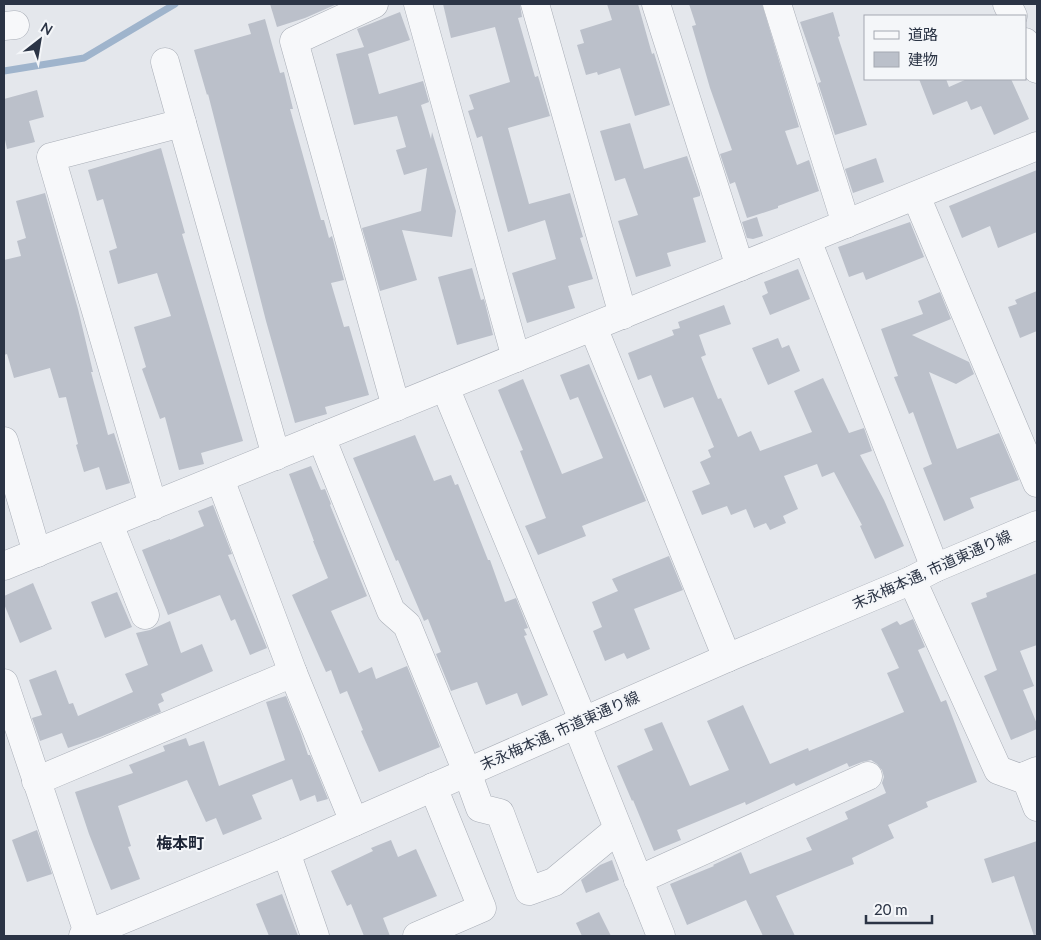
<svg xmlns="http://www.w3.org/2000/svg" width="1041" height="940" viewBox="0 0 1041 940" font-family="Lato,'Noto Sans JP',sans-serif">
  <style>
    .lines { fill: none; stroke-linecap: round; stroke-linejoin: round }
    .stream { stroke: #9fb4cc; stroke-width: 7 }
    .building { fill: #bbc0ca }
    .minor-casing { stroke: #a9aeb7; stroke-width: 29 }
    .minor { stroke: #f7f8fa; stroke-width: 28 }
    .labels { text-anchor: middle; stroke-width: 4; stroke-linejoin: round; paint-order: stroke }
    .street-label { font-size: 15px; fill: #2b3445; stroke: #f4f6f9 }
    .neighbourhood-label { font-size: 16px; font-weight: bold; fill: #1d2536; stroke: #f4f6f9 }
  </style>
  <rect width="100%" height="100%" fill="#e4e7ec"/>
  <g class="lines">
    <!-- stream -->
    <path class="stream" d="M 4,71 L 84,58 L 175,4"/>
  </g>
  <!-- building -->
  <g class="building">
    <path d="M 270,4 L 337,4 L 305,18 L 277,27 Z"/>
    <path d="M 443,4 L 520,4 L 522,17 L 518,18 L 535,77 L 538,76 L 550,116 L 508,128 L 529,204 L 570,193 L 583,237 L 580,238 L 593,279 L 568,286 L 575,308 L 527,323 L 512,273 L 556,259 L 545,220 L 508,232 L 482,136 L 477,138 L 468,111 L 474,109 L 469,95 L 510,82 L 495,27 L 451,38 Z"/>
    <path d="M 607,4 L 638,4 L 652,54 L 654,53 L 670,105 L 635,116 L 620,68 L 598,75 L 597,72 L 586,75 L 577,45 L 584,43 L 580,30 L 612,20 Z"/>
    <path d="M 689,4 L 762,4 L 799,127 L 785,131 L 797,165 L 809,160 L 819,191 L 778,206 L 778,208 L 747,218 L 735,182 L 730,184 L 720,154 L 732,150 L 710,88 L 692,26 L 696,25 Z"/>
    <path d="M 400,12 L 410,40 L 368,54 L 379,94 L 423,81 L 429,102 L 421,105 L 431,139 L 432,132 L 456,211 L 452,237 L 402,230 L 417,280 L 380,291 L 362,228 L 421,211 L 427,168 L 404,175 L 396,150 L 406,147 L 397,116 L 354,125 L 336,54 L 364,47 L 357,29 Z"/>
    <path d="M 833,12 L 840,36 L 838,37 L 867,125 L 835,135 L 818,83 L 821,82 L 800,22 Z"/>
    <path d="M 265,19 L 280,73 L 284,72 L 293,109 L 290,109 L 321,220 L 324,220 L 329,238 L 332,236 L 344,280 L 331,283 L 344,327 L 349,326 L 369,395 L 325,407 L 327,414 L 295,423 L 266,321 L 208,94 L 207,95 L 194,50 L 251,34 L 248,24 Z"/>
    <path d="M 919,79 L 946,79 L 949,87 L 967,79 L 1011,79 L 1029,119 L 994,135 L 981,106 L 971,110 L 967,101 L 933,115 Z"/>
    <path d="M 37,90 L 44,117 L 29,121 L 35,142 L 7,149 L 4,135 L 4,99 Z"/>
    <path d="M 630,123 L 644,169 L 687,156 L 700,193 L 700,196 L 693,198 L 706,242 L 667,253 L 671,266 L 636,277 L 618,221 L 638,215 L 625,178 L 615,181 L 600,131 Z"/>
    <path d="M 161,148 L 185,233 L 182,234 L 243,441 L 201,453 L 204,464 L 179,470 L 165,417 L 160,419 L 142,369 L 146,367 L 134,327 L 171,316 L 157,273 L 118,284 L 109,251 L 117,248 L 103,199 L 97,201 L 88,170 Z"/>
    <path d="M 876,158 L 884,182 L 853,193 L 845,169 Z"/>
    <path d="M 1037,170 L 1037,232 L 998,248 L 990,226 L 962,238 L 949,206 Z"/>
    <path d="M 45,193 L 78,309 L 93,372 L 91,372 L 108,435 L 114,433 L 130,483 L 106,490 L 99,467 L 84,472 L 76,445 L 78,444 L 66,397 L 59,398 L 50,368 L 14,378 L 7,354 L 4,355 L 4,260 L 21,256 L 17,241 L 26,238 L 16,201 Z"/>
    <path d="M 757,217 L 763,236 L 753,239 L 747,238 L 742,222 Z"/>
    <path d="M 910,222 L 924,257 L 866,280 L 863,272 L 849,277 L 838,247 Z"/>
    <path d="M 472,268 L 481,300 L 484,299 L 493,335 L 457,345 L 438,277 Z"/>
    <path d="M 798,269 L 810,299 L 770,315 L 762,296 L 768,293 L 764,282 Z"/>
    <path d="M 1037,291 L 1037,331 L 1020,338 L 1008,307 L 1017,304 L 1015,300 Z"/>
    <path d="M 940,292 L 951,319 L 912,335 L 969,362 L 974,374 L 956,384 L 929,372 L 957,449 L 999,433 L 1019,480 L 970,498 L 974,508 L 944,521 L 923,468 L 932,464 L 913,412 L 909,414 L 894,377 L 898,376 L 881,329 L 923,314 L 918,301 Z"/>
    <path d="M 724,305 L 731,324 L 699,335 L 706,355 L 701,357 L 718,399 L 721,398 L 738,437 L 751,431 L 760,451 L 812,432 L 794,391 L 823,378 L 849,433 L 864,428 L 872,451 L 860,455 L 884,500 L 904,546 L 875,559 L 860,526 L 862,525 L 834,472 L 822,477 L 817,464 L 784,476 L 798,509 L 783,516 L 786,523 L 770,530 L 766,523 L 754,528 L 746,509 L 731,515 L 727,506 L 702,515 L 692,491 L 710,484 L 700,462 L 711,457 L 708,450 L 714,447 L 693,397 L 664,408 L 651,375 L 638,380 L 628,353 L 674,335 L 672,330 L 680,328 L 678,322 Z"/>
    <path d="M 778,338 L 782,348 L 789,345 L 800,371 L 768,385 L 752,348 Z"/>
    <path d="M 589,364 L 646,501 L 582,526 L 586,536 L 538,555 L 525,526 L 546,518 L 520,451 L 523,450 L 498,390 L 523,379 L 562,474 L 603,458 L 578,397 L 570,400 L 560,375 Z"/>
    <path d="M 415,435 L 434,481 L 451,475 L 455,485 L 458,484 L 488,560 L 490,560 L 505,602 L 516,598 L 528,628 L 524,629 L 527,635 L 524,636 L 548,695 L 522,706 L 517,693 L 486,705 L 477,682 L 451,691 L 436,654 L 441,652 L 428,619 L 424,621 L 398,560 L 396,561 L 353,458 Z"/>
    <path d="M 311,466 L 321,490 L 325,489 L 331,504 L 330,505 L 367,596 L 331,611 L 359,673 L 372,667 L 376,679 L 407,666 L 440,747 L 379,772 L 361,731 L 363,730 L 347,691 L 340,694 L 331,670 L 326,672 L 292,595 L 328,578 L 313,541 L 314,541 L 289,474 Z"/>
    <path d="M 213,505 L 232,554 L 228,555 L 267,648 L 250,655 L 235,619 L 231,621 L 220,595 L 168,615 L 142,550 L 170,539 L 170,540 L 204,526 L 198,511 Z"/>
    <path d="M 669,556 L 683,590 L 634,609 L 650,649 L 627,659 L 624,653 L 605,661 L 593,631 L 602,627 L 592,602 L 618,591 L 612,579 Z"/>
    <path d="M 1037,573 L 1037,645 L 1020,651 L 1034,686 L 1023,690 L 1037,724 L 1037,729 L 1011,740 L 984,676 L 997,670 L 971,603 L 987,597 L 986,593 Z"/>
    <path d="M 33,583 L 52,629 L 20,643 L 4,604 L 4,596 Z"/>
    <path d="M 117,592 L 132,627 L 105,638 L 91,602 Z"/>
    <path d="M 913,619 L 925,647 L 918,650 L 941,702 L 946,700 L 977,782 L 926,802 L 928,807 L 888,825 L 894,838 L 852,858 L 854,864 L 776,896 L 795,936 L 763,936 L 746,900 L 687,925 L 670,884 L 714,866 L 713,865 L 741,852 L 750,874 L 812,850 L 806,838 L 848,819 L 845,812 L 886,793 L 882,783 L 884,777 L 882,770 L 877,764 L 871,760 L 862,762 L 849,767 L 847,763 L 796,786 L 794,783 L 746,805 L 745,802 L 677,830 L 681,840 L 654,851 L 633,800 L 632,801 L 617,766 L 653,750 L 644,729 L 662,722 L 690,786 L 729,770 L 707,721 L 743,705 L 770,764 L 808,748 L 809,751 L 904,712 L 887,673 L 899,668 L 881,629 L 897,621 L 900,625 Z"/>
    <path d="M 170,621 L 181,653 L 202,644 L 213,671 L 161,694 L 164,701 L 158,704 L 161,712 L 100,737 L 68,748 L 62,733 L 40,741 L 32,718 L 42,715 L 29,680 L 56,670 L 69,704 L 73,703 L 78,716 L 133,692 L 125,674 L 148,665 L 136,633 L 150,630 Z"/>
    <path d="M 286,696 L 301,734 L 308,755 L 310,755 L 328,799 L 317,802 L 315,795 L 300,801 L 292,779 L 252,795 L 262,819 L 223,835 L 216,818 L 206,822 L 187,780 L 118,806 L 131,846 L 128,847 L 140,879 L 111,890 L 89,834 L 75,792 L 133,773 L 129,765 L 165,751 L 163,746 L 186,738 L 189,746 L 204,741 L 219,786 L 285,760 L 266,702 Z"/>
    <path d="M 37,830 L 52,874 L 27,882 L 12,840 Z"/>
    <path d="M 391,840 L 398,857 L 416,849 L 437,896 L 383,918 L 390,936 L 364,936 L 351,904 L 347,906 L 331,871 L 373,851 L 371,848 Z"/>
    <path d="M 1037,841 L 1037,936 L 1034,936 L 1014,876 L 992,883 L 984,859 Z"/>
    <path d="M 612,860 L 619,880 L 586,893 L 581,880 L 600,865 Z"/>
    <path d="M 282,894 L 298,936 L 269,936 L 256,904 Z"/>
    <path d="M 599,912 L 611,936 L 582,936 L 576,923 Z"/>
  </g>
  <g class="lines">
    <defs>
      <g id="minor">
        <path d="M 374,4 L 294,41 L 396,407"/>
        <path d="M 418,4 L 516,358"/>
        <path d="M 535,4 L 623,315"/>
        <path d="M 656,4 L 740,267"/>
        <path d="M 777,4 L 846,224"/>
        <path d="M 1007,4 L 1013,16"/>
        <path d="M 4,26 L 15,25"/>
        <path d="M 1025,42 L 1037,69"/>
        <path d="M 165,62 L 182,123"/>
        <path d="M 916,196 L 1037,483"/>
        <path d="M 807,240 L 935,568"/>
        <path d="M 593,327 L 727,658"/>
        <path d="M 445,387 L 583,720"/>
        <path d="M 321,437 L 391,611 L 407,625 L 467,772 L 480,808 L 500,813 L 529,891 L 554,882 L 618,829"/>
        <path d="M 4,441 L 37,553"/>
        <path d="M 220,479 L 293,673 L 354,822"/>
        <path d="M 153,506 L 51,157 L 182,123 L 276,456"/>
        <path d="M 109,524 L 145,615"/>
        <path d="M 4,566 L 1037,146"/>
        <path d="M 912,580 L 998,770 L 1020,778 L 1037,771"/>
        <path d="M 4,683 L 89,936"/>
        <path d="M 576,723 L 661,936"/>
        <path d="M 1025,776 L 1037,807"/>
        <path d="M 36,781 L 293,673"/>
        <path d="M 286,852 L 315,936"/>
        <path d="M 638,880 L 868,776"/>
        <path d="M 83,936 L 286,852 L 727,658 L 912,580 L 935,568 L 1037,525"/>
        <path d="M 417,936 L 482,908 L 433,787"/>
      </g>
    </defs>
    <!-- minor casing -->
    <use href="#minor" class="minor-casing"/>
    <!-- minor -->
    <use href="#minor" class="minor"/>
  </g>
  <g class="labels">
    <!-- street labels -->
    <g class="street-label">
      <text transform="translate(932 570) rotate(-24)" y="5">末永梅本通, 市道東通り線</text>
      <text transform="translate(560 731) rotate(-24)" y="5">末永梅本通, 市道東通り線</text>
    </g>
    <!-- neighbourhood labels -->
    <g class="neighbourhood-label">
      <text x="180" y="849">梅本町</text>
    </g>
  </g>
  <!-- border -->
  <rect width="1041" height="940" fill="none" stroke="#2b3445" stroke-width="10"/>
  <!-- legend -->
  <rect x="864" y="15" width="162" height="65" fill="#f4f6f9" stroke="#a4a8b1"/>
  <rect x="874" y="31" width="25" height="8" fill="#f7f8fa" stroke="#a4a8b1"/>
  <text x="908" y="40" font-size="15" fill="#2b3445">道路</text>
  <rect x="874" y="52" width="25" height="15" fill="#bbc0ca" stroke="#a4a8b1"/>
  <text x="908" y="65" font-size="15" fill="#2b3445">建物</text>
  <!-- north arrow -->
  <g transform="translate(40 40) rotate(31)" stroke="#f4f6f9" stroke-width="4" paint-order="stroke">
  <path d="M0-4L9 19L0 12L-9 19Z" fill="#2b3445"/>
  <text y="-8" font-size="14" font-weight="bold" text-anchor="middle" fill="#2b3445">N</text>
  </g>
  <!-- scale -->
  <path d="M866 915v8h66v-8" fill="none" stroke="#2b3445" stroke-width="2.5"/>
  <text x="874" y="915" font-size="15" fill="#2b3445" stroke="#f4f6f9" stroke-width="4" paint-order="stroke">20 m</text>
</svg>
